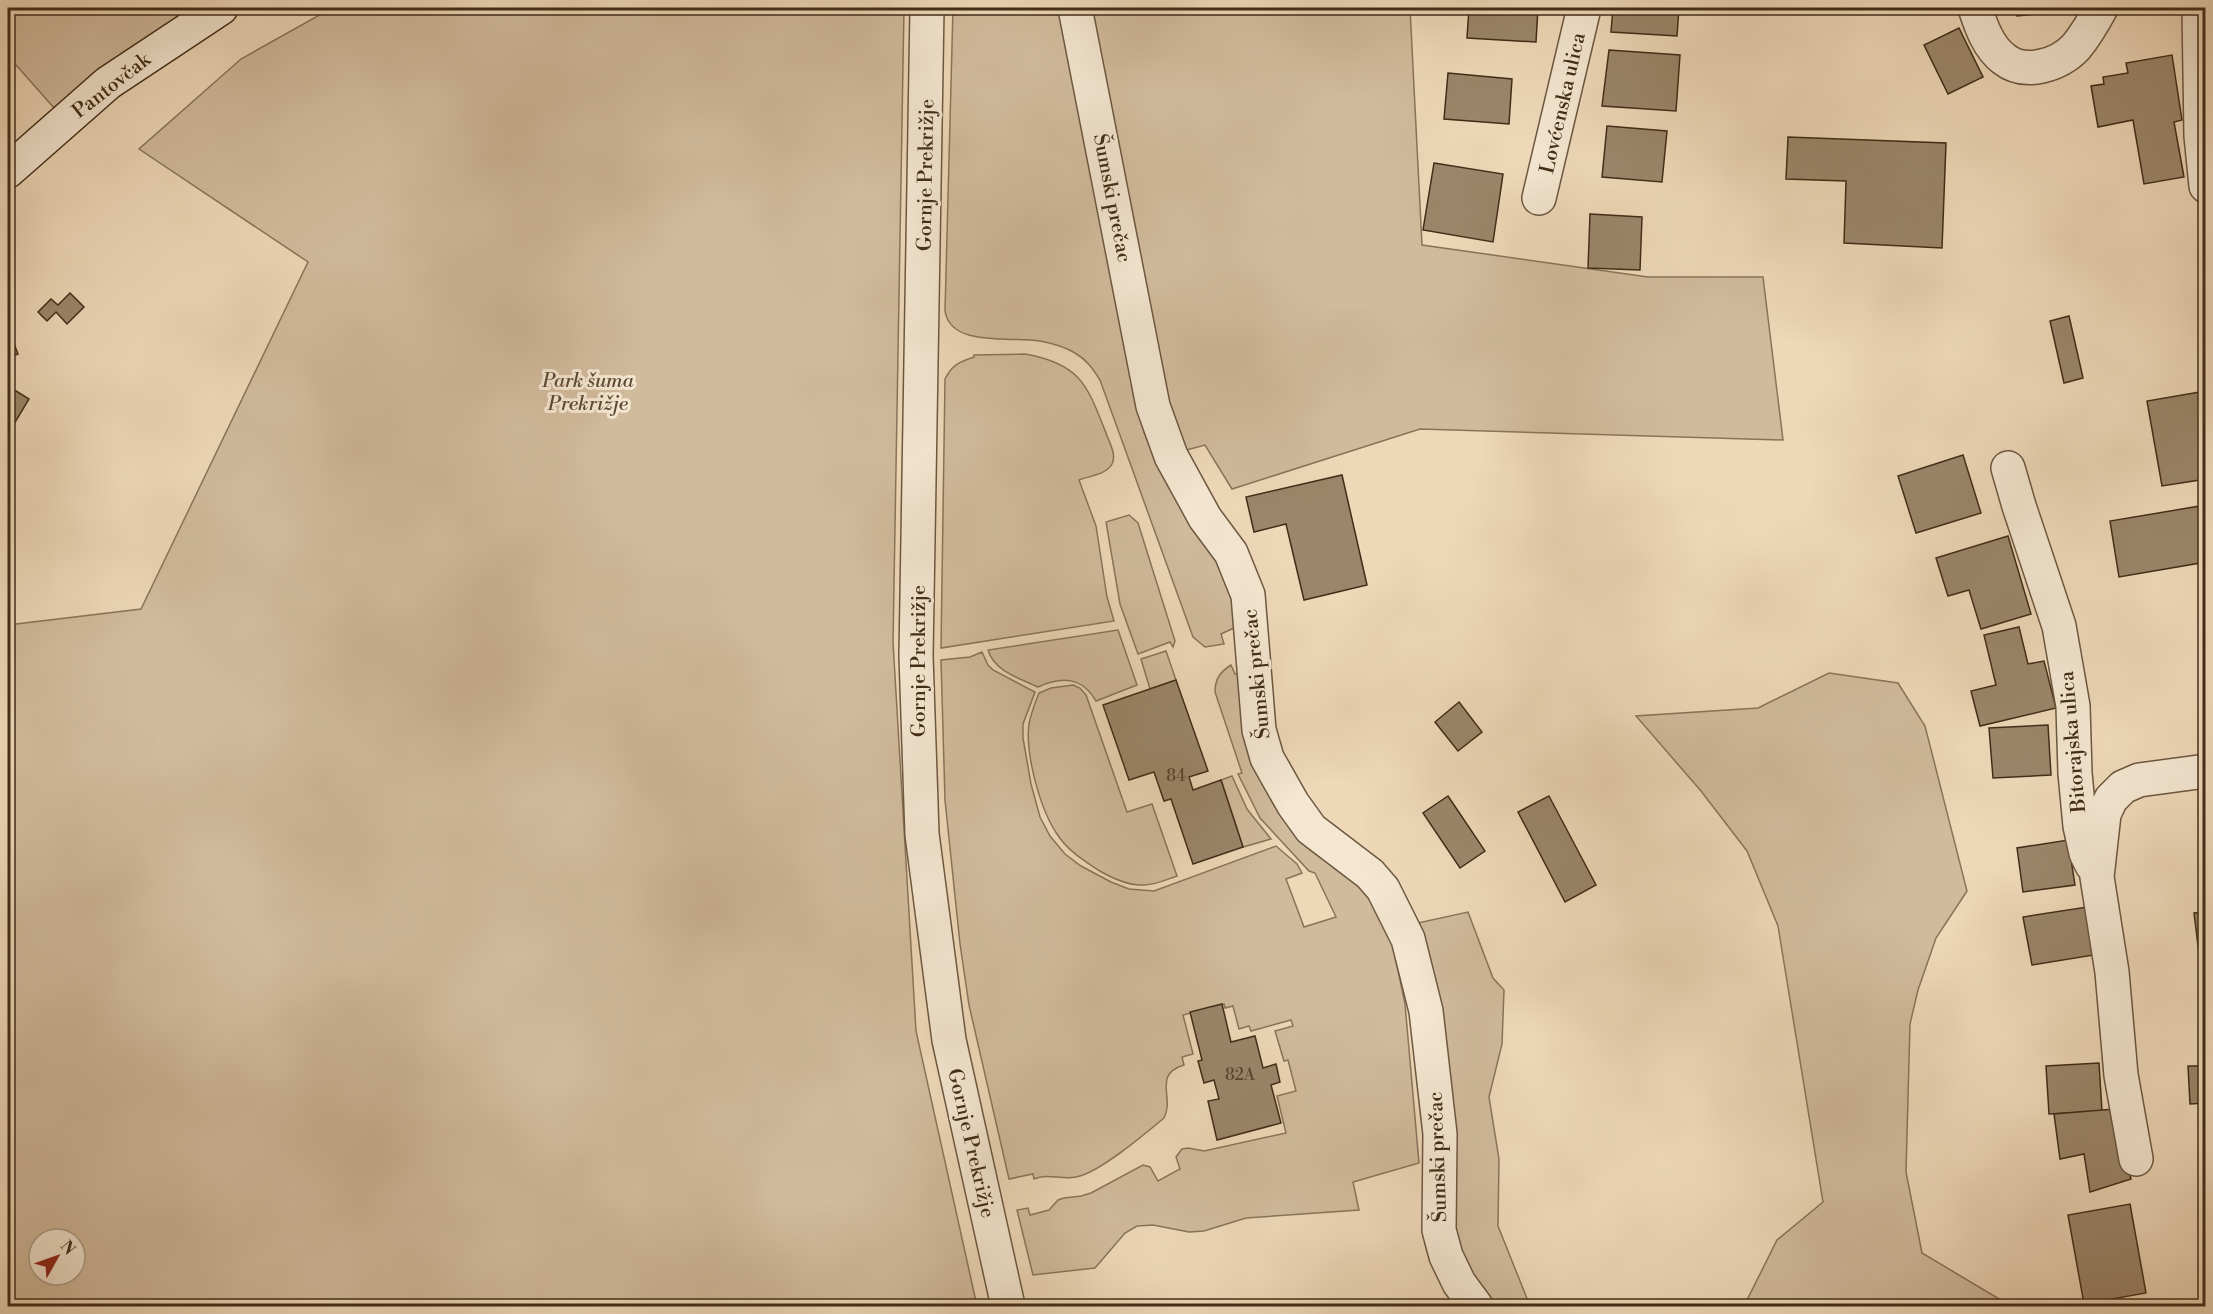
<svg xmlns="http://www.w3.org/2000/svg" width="2213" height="1314" viewBox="0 0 2213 1314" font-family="'Libre Bodoni',serif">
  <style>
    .green { fill: #d1bb9d; stroke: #89745a; stroke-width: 1.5; fill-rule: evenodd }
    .building { fill: #9b866b; stroke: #412d18; stroke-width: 1.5 }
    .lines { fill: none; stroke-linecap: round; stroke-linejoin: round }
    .minor-casing { stroke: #6c5840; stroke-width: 36 }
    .tertiary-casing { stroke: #6c5840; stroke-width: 36 }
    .secondary-casing { stroke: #412d18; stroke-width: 36 }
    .minor { stroke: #f4e6d1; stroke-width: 33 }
    .tertiary { stroke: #f4e6d1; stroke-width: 33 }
    .secondary { stroke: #f4e6d1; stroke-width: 33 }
    .labels { text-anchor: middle; stroke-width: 6; stroke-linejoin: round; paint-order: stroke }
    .number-label { font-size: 16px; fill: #58432d }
    .street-label { font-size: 20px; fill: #412d18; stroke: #f4e6d1 }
    .park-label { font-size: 20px; font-style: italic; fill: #5e4933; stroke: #f4e6d1 }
  </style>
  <rect width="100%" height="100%" fill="#eed8b8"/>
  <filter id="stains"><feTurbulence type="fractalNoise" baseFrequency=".00333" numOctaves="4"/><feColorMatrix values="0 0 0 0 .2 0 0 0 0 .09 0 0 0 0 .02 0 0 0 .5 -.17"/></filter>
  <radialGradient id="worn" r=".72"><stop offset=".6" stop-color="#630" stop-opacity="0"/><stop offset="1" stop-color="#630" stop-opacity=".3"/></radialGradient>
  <!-- green -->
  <g class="green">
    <path d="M 8,8 L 200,8 L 55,109 L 8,56 Z"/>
    <path d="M 332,8 L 904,8 L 893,642 L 916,1031 L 977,1306 L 8,1306 L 8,625 L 141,609 L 308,262 L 139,149 L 241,59 ZM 39,1239 L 75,1239 L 75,1275 L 39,1275 Z"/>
    <path d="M 953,8 L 1058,8 L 1083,104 L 1144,432 L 1234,582 L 1234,628 L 1221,634 L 1224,644 L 1205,647 L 1193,637 L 1100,380 C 1093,369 1087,360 1075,353 C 1065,347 1051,343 1040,341 C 1011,336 951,348 945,311 Z"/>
    <path d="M 1081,8 L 1410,8 L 1422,245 L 1648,277 L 1763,277 L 1783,440 L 1420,429 L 1232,489 L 1205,445 L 1179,452 Z"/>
    <path d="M 1025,354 C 1081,364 1087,385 1106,433 C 1109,442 1117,455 1112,464 C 1106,475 1089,476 1079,480 L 1096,526 L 1107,597 L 1114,621 L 941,648 L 945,379 C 952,365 959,362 974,357 L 974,355 Z"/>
    <path d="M 1129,515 L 1138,523 L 1175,641 L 1173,647 L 1170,642 L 1138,654 L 1120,604 L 1106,522 Z"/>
    <path d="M 1118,630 L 1137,685 L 1096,701 C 1082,677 1062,676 1038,687 C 1019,678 994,671 988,650 Z"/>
    <path d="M 1166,651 L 1176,680 L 1150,689 L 1141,659 Z"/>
    <path d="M 982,652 L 988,665 L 993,670 L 1035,692 L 1023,724 L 1023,738 L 1031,784 L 1040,817 L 1050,836 L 1065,854 L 1081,866 L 1111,882 L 1129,889 L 1154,891 L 1276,846 L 1297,864 L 1302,873 L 1286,879 L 1304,927 L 1336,917 L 1315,873 L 1309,871 L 1260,818 L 1238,774 L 1242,773 L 1215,692 C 1215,679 1220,672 1231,665 L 1235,674 L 1247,670 L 1252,735 L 1359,879 L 1388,922 L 1405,1004 L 1419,1163 L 1353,1182 L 1359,1210 L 1246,1218 L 1204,1231 L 1189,1232 L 1153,1225 L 1137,1226 L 1125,1233 L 1095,1268 L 1033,1275 L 1017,1210 L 1028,1208 L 1030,1215 L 1049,1210 L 1058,1200 L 1064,1198 L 1081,1196 L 1091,1193 L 1143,1165 L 1150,1167 L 1158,1181 L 1180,1169 L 1176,1157 L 1182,1149 L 1188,1148 L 1204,1151 L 1286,1133 L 1277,1096 L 1296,1091 L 1288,1060 L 1284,1061 L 1275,1031 L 1293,1026 L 1291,1020 L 1251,1031 L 1249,1026 L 1239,1029 L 1233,1006 L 1225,1008 L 1224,1004 L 1183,1015 L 1193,1054 L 1182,1057 L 1184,1065 C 1152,1075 1175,1097 1164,1118 C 1145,1134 1099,1173 1076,1177 C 1061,1180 1048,1173 1034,1179 L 1033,1174 L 1009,1179 L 969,1005 L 960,944 L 945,800 L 941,660 L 970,657 Z"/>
    <path d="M 1829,673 L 1898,683 L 1925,726 L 1967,891 L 1936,938 L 1918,990 L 1910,1024 L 1906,1172 L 1922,1253 L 2011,1306 L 1744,1306 L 1777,1240 L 1823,1202 L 1778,926 L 1747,851 L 1701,791 L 1636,716 L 1758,708 Z"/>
    <path d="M 1073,685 L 1080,688 L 1086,695 L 1127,812 L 1152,804 L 1177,876 C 1165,880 1153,886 1141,885 C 1127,885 1110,877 1098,870 C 1083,860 1067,850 1057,834 C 1040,809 1025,754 1029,724 C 1031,713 1035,703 1039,693 L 1051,688 Z"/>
    <path d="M 1232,776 L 1247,809 L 1271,839 L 1243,847 L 1221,780 Z"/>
    <path d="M 1468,912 L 1493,978 L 1504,990 L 1502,1044 L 1489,1097 L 1499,1159 L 1498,1226 L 1530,1306 L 1465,1306 L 1413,924 Z"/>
  </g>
  <!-- building -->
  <g class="building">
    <path d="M 1469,8 L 1538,8 L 1536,42 L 1467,38 Z"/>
    <path d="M 1613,8 L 1679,8 L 1677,36 L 1611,32 Z"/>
    <path d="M 2016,8 L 2067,8 L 2067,11 L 2017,16 Z"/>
    <path d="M 1959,28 L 1983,77 L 1948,94 L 1924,45 Z"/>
    <path d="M 1609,50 L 1680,55 L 1676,111 L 1602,106 Z"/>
    <path d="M 2172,55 L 2182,120 L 2174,122 L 2184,177 L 2144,184 L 2133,120 L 2098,127 L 2091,86 L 2104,84 L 2103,77 L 2128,73 L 2126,63 Z"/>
    <path d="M 1448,73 L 1512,79 L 1509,124 L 1444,119 Z"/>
    <path d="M 1607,126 L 1667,131 L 1662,182 L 1602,177 Z"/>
    <path d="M 1788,137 L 1946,143 L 1942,248 L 1844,243 L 1846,181 L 1786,179 Z"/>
    <path d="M 1434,163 L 1503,174 L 1493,242 L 1423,230 Z"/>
    <path d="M 1590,214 L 1642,217 L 1640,270 L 1588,268 Z"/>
    <path d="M 70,293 L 84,307 L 67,324 L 56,312 L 47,321 L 38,312 L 51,299 L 58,305 Z"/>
    <path d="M 2069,316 L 2083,378 L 2064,383 L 2050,321 Z"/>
    <path d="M 11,336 L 18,354 L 8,358 L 8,337 Z"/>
    <path d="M 8,386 L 29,399 L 8,434 Z"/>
    <path d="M 2206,391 L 2206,479 L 2162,486 L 2147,401 Z"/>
    <path d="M 1963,455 L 1981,513 L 1916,533 L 1898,476 Z"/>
    <path d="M 1342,475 L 1367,585 L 1304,600 L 1286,524 L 1254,532 L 1246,497 Z"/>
    <path d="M 2206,505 L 2206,562 L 2119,577 L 2110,521 Z"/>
    <path d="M 2008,536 L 2031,614 L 1981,629 L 1969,590 L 1948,596 L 1936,558 Z"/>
    <path d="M 2019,627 L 2028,664 L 2044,661 L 2056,708 L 1980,726 L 1971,691 L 1996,685 L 1984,635 Z"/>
    <path d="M 1176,680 L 1208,771 L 1189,777 L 1193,790 L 1221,780 L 1243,847 L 1193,864 L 1171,799 L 1164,801 L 1154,772 L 1129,780 L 1103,705 Z"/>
    <path d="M 1459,702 L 1482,732 L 1458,751 L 1435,722 Z"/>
    <path d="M 2048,725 L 2051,775 L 1993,778 L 1989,728 Z"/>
    <path d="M 1448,796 L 1485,851 L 1460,868 L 1423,813 Z"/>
    <path d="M 1549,796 L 1596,885 L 1565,902 L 1518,812 Z"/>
    <path d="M 2200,821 L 2206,821 L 2206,873 Z"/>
    <path d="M 2068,840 L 2075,885 L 2023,892 L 2017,848 Z"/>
    <path d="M 2087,907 L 2094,955 L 2032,965 L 2023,917 Z"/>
    <path d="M 2206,912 L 2206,961 L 2200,962 L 2194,913 Z"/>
    <path d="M 1222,1004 L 1231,1042 L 1255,1036 L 1263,1068 L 1276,1064 L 1280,1082 L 1271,1085 L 1281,1123 L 1217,1140 L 1208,1101 L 1219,1099 L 1214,1080 L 1204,1083 L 1198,1061 L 1202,1060 L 1190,1012 Z"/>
    <path d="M 2099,1063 L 2102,1111 L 2049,1114 L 2046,1066 Z"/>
    <path d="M 2188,1066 L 2206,1066 L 2206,1103 L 2190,1104 Z"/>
    <path d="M 2114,1109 L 2131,1179 L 2090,1192 L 2084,1154 L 2060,1159 L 2054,1114 Z"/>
    <path d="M 2130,1204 L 2146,1293 L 2084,1304 L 2068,1215 Z"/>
  </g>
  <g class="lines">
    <defs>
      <g id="minor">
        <path d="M 1075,8 L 1153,406 L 1171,456 L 1205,518 L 1231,553 L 1248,595 L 1259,730 L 1267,758 L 1293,804 L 1311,829 L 1370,874 L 1383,889 L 1408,939 L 1426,1011 L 1440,1134 L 1439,1230 L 1446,1256 L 1459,1283 L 1476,1306"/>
        <path d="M 1975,8 C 1981,26 1988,47 2004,59 C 2025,76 2059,65 2076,47 C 2086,35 2094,21 2101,8"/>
        <path d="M 2199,8 L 2201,136 L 2206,186"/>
        <path d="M 1539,198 L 1584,8"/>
        <path d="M 2008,468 L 2019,506 L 2059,626 L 2073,706 L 2075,773 L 2080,826 L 2086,853 L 2092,865"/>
        <path d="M 2136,1159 L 2121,1075 L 2112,972 L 2097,877 L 2104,814 L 2111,799 L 2123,787 L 2139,780 L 2206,771"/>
      </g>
      <path id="tertiary" d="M 927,8 L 916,656 L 922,834 L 949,1040 L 1008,1306"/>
      <path id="secondary" d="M 8,171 L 108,83 L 221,8"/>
    </defs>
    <!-- minor casing -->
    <use href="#minor" class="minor-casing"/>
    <!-- tertiary casing -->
    <use href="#tertiary" class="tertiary-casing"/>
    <!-- secondary casing -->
    <use href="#secondary" class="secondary-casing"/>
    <!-- minor -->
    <use href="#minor" class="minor"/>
    <!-- tertiary -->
    <use href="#tertiary" class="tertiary"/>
    <!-- secondary -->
    <use href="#secondary" class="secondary"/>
  </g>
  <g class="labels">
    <!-- number labels -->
    <g class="number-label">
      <text x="1176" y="781">84</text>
      <text x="1240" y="1080">82A</text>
    </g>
    <!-- street labels -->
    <g class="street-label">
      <text transform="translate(111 85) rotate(-38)" y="7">Pantovčak</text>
      <text transform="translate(1562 103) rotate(-77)" y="7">Lovćenska ulica</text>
      <text transform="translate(925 175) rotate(-89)" y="7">Gornje Prekrižje</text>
      <text transform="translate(1113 198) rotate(79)" y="7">Šumski prečac</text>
      <text transform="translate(918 661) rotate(-90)" y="7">Gornje Prekrižje</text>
      <text transform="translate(1256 674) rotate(-96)" y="7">Šumski prečac</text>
      <text transform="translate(2072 742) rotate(-95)" y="7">Bitorajska ulica</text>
      <text transform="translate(972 1143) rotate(77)" y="7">Gornje Prekrižje</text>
      <text transform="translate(1437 1157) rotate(-92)" y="7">Šumski prečac</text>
    </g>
    <!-- park labels -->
    <g class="park-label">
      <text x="588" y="387">Park šuma<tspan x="588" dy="23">Prekrižje</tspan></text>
    </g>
  </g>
  <!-- margin -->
  <rect width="2213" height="1314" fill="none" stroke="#eed8b8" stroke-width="30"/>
  <rect x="9" y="9" width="2195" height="1296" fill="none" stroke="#412d18" stroke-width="3"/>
  <rect x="15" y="15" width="2183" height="1284" fill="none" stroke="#412d18" stroke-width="1.5"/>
  <!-- north arrow -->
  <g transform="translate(57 1257) rotate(50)"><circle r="28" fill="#f4e6d1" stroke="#ac9c87" stroke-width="1.5"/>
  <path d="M0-4.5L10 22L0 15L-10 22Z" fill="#8f2418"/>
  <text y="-9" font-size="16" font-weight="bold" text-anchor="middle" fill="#412d18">N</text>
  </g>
  <rect width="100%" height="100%" filter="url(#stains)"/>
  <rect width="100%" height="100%" fill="url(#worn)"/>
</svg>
